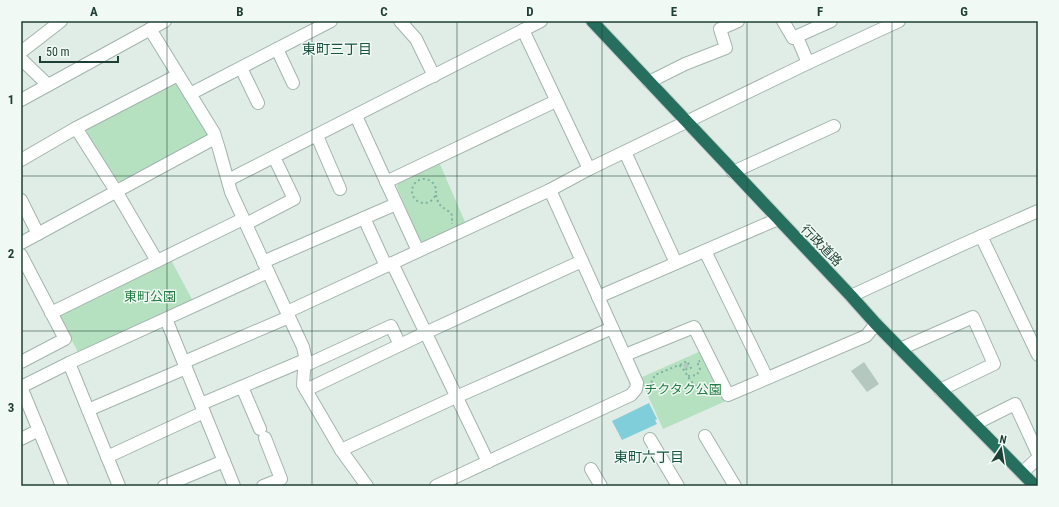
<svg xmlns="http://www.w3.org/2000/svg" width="1059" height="507" viewBox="0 0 1059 507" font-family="'Roboto Condensed','Noto Sans JP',sans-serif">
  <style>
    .green { fill: #b6e1c0 }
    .water { fill: #80ced9 }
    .building { fill: #b5c8bf }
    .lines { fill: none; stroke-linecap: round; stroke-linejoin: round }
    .minor-casing { stroke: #a2b5ad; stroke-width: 14 }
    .highway-casing { stroke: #c0c9c6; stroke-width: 14 }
    .path { stroke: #7cb4a1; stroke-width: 2; stroke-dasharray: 2 3; stroke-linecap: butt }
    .minor { stroke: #fff; stroke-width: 12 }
    .highway { stroke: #266f5e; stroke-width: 12 }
    .grid { fill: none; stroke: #1e3f35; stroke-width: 1; stroke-opacity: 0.55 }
    .labels { text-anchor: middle; stroke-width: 3; stroke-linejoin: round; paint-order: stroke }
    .street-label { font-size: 13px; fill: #1e3f35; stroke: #f0f9f4 }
    .park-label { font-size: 13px; fill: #237b43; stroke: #f0f9f4 }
    .neighbourhood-label { font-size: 14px; fill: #185443; stroke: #f0f9f4 }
    .neatline { fill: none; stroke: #1e3f35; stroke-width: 1.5 }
    .grid-label { font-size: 13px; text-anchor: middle; font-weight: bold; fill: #1e3f35 }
  </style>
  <rect width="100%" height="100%" fill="#e0ede6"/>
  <!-- green -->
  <g class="green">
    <path d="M 174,82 L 179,83 L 209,133 L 208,138 L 124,182 L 118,181 L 86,133 L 87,128 Z"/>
    <path d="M 439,162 L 466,224 L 426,242 L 420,241 L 397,187 L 398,181 Z"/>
    <path d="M 171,260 L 194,303 L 79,354 L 58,314 Z"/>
    <path d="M 703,350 L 726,401 L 663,429 L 640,378 Z"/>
  </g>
  <!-- water -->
  <path class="water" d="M 649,403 L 657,419 L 655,420 L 657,424 L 622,440 L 612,421 Z"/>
  <!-- building -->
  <g class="building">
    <path d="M 864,362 L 879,384 L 867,392 L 851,371 Z"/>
    <path d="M 687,363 L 689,367 L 685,369 L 683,365 Z"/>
  </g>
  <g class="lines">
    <defs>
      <g id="minor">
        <path d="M 400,21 L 416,39 L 434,76"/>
        <path d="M 783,21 L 793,38 L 831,21"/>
        <path d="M 150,29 L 214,133 L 219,149 L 231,192 L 303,347 L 305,356 L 303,385 L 341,450 L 367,486"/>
        <path d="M 523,30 L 589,169"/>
        <path d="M 797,37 L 808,63"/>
        <path d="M 277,49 L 293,83"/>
        <path d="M 21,52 L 61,21"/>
        <path d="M 21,59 L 48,85"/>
        <path d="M 241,68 L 258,103"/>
        <path d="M 649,82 L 685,64 L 726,48 L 720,29 L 738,21"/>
        <path d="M 190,94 L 331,21"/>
        <path d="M 21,100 L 165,21"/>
        <path d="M 356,116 L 418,251"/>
        <path d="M 76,128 L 116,191 L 157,261"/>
        <path d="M 317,136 L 340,189"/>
        <path d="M 625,152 L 676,263"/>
        <path d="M 21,160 L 76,128 L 178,75"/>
        <path d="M 733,172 L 834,126"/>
        <path d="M 228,180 L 541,21"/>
        <path d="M 386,182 L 556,101"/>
        <path d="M 21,200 L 38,234"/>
        <path d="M 364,218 L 386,266"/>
        <path d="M 246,224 L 294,199 L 274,157"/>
        <path d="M 981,236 L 1038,355"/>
        <path d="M 21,243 L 215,138"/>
        <path d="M 705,251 L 767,378"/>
        <path d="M 21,255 L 65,339 L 21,362"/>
        <path d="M 263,262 L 396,204"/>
        <path d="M 392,263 L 488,462"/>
        <path d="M 851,296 L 959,246 L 1038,211"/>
        <path d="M 598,297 L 778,219"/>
        <path d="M 287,312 L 550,190 L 589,169 L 808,63 L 899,21"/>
        <path d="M 51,313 L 243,219"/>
        <path d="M 166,319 L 234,486"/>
        <path d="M 900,349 L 973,317 L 994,364 L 940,390"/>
        <path d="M 625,355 L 694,327 L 728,395 L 866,336 L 876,324"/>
        <path d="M 184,362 L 289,317"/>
        <path d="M 69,363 L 119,486"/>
        <path d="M 304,366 L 391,326 L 400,345"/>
        <path d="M 21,387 L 69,363 L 268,272"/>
        <path d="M 21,387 L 62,486"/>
        <path d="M 242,387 L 260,429"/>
        <path d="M 306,390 L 425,333 L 582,261"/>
        <path d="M 201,404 L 305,360"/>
        <path d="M 88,410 L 186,368"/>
        <path d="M 975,424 L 1015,404 L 1038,454"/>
        <path d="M 705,436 L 735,486"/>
        <path d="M 21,439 L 39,430"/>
        <path d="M 650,439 L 678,486"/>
        <path d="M 341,450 L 456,397 L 612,328"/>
        <path d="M 107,457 L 204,412"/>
        <path d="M 591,469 L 601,486"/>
        <path d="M 1022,473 L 1038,458"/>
        <path d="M 164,486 L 224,461"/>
        <path d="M 263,486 L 281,479 L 265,438"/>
        <path d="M 436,486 L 631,395 L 636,389 L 637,383 L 550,190"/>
      </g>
      <path id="highway" d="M 592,21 L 851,296 L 876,324 L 1035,486"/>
    </defs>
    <!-- minor casing -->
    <use href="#minor" class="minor-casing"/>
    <!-- highway casing -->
    <use href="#highway" class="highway-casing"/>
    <!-- path -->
    <g class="path">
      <circle cx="424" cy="191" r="12"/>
      <path d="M 436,195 C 440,211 444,205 452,215 L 452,224"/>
      <path d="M 680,365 L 687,361 L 691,368 L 684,370"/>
      <path d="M 688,376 L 697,375 L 700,369 L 697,362 L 700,361"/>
      <path d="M 647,385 L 651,383 L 655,375 L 679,365 C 688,372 690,388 704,388 L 710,383"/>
    </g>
    <!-- minor -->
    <use href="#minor" class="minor"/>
    <!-- highway -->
    <use href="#highway" class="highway"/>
  </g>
  <!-- grid -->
  <path class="grid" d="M 167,21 L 167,486M 312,21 L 312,486M 457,21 L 457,486M 602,21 L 602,486M 747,21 L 747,486M 892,21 L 892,486M 21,176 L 1038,176M 21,331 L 1038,331"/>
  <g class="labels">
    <!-- street labels -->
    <g class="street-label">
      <text transform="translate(822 245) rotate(46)" y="5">行政道路</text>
    </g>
    <!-- park labels -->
    <g class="park-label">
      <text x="150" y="301">東町公園</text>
      <text x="683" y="394">チクタク公園</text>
    </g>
    <!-- neighbourhood labels -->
    <g class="neighbourhood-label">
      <text x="337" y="54">東町三丁目</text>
      <text x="649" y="462">東町六丁目</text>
    </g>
  </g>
  <!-- border -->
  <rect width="1059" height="507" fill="none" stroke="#f0f9f4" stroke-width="44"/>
  <!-- north arrow -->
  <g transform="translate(1001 449) rotate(12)" stroke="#f0f9f4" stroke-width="3" paint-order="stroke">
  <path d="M0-3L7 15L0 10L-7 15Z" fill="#1e3f35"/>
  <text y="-6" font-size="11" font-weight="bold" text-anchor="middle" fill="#1e3f35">N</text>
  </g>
  <!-- scale -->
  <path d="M40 56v6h78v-6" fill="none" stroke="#1e3f35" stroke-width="2"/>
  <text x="46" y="56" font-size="12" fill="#1e3f35" stroke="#f0f9f4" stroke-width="3" paint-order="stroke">50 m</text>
  <rect x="22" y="22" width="1015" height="463" class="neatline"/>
  <g class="grid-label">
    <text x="94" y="16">A</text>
    <text x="240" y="16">B</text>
    <text x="384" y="16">C</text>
    <text x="530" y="16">D</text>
    <text x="674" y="16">E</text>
    <text x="820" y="16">F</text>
    <text x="964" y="16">G</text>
    <text x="11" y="104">1</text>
    <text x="11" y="258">2</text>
    <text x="11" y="412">3</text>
  </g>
</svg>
